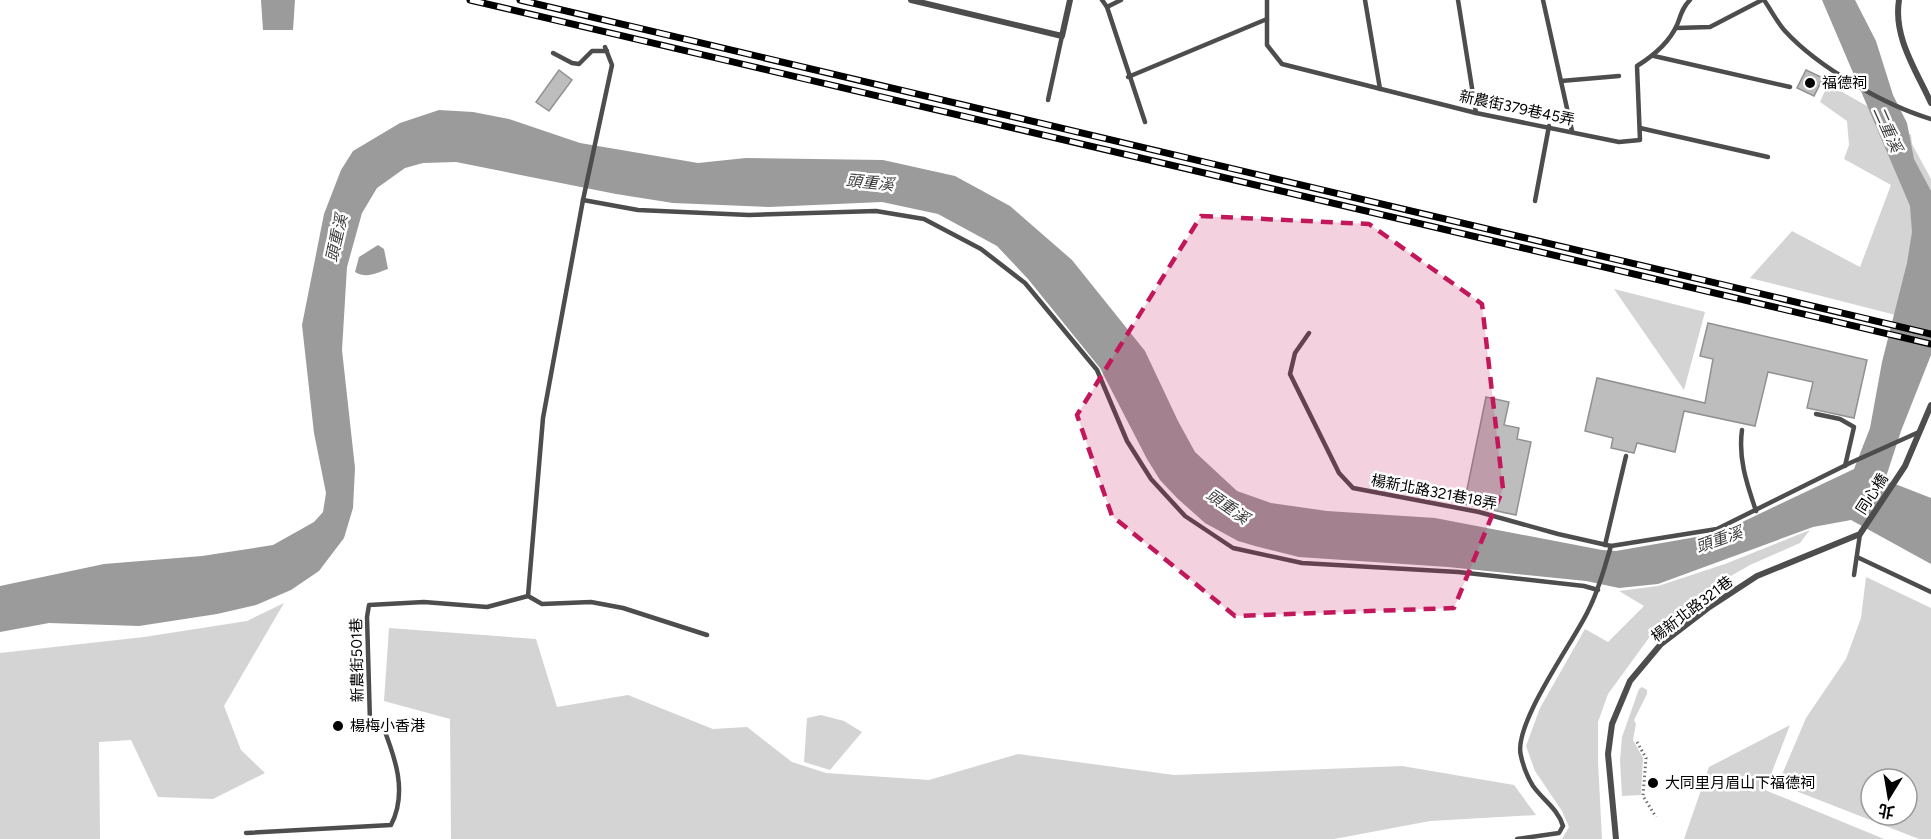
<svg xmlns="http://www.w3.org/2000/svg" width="1931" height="839" viewBox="0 0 1931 839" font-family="Figtree,'Noto Sans TC',sans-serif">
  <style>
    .green { fill: #d4d4d4; fill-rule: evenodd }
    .water { fill: #9b9b9b }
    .building { fill: #bdbdbd; stroke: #919191; stroke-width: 1.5 }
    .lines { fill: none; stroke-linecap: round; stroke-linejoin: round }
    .path { stroke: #6f6f6f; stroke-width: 3; stroke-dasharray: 1.5 3; stroke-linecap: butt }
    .lane { stroke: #4d4d4d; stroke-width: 4.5 }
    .street { stroke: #4d4d4d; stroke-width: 6 }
    .rail-casing { stroke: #000; stroke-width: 7 }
    .rail { stroke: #fff; stroke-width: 4.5; stroke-dasharray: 14; stroke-linecap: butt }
    .marked { fill: #c2185b; fill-opacity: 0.2; stroke: #c2185b; stroke-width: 4.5; stroke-dasharray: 12 8; stroke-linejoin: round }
    .poi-dot { fill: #000; stroke: #fff; stroke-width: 2 }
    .labels { text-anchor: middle; stroke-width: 5; stroke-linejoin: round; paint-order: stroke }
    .poi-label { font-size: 15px; fill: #000; stroke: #fff; text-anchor: start }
    .street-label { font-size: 15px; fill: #000; stroke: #fff }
    .water-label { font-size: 16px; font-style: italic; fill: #3c3c3c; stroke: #fff }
  </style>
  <rect width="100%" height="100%" fill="#fff"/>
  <!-- green -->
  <g class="green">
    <path d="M 1828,84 L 1897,123 L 1911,135 L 1912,144 L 1931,179 L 1931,324 L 1750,278 L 1792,231 L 1860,267 L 1891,185 L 1844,159 L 1849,145 L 1847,121 L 1820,102 Z"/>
    <path d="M 1614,289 L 1705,312 L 1684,390 Z"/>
    <path d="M 1810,530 L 1800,543 L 1750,565 L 1701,593 L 1651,635 L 1608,694 L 1598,722 L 1598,761 L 1602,839 L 1562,839 L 1569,827 L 1562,811 L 1535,771 L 1526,746 L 1540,708 L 1585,629 L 1608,642 L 1644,606 L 1619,591 L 1658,586 L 1725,564 Z"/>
    <path d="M 1866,577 L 1931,608 L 1931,839 L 1919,839 L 1778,784 L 1806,718 L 1846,659 L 1861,618 ZM 1871,779 L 1907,779 L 1907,815 L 1871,815 Z"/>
    <path d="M 284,603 L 224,706 L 241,750 L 265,773 L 213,799 L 158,797 L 131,740 L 99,742 L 100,839 L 0,839 L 0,653 L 144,637 L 247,621 Z"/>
    <path d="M 389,628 L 536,639 L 557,707 L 628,695 L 713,729 L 747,727 L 792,762 L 826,773 L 929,780 L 1018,754 L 1174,775 L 1402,766 L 1514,785 L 1536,815 L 1430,821 L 1334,839 L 451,839 L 450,719 L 384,701 Z"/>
    <path d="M 1642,687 L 1647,690 L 1647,694 L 1634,720 L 1636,724 L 1633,740 L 1643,758 L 1641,795 L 1622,796 L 1620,760 L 1622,737 L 1639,689 Z"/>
    <path d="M 821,715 L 844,721 L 862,732 L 830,770 L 804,762 L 807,718 Z"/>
    <path d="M 1790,725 L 1765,790 L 1884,839 L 1684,839 L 1709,767 Z"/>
  </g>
  <!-- water -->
  <g class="water">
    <path d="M 261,0 L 295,0 L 293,30 L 263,30 Z"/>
    <path d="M 1822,0 L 1855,0 L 1876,41 L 1893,95 L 1907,123 L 1914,159 L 1931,191 L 1931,355 L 1901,431 L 1885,480 L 1931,498 L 1931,564 L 1851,520 L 1813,527 L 1658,584 L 1619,588 L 1586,581 L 1448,567 L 1299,557 L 1255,546 L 1238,541 L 1205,523 L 1177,498 L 1160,480 L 1147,459 L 1100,368 L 1028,279 L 997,246 L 938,214 L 882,202 L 769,207 L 673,203 L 616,194 L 456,162 L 423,163 L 405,168 L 377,188 L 362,213 L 347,267 L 342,350 L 355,468 L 353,508 L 344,538 L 319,571 L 291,590 L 256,605 L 217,614 L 139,626 L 49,623 L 0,632 L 0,586 L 104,564 L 202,556 L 273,545 L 314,522 L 323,512 L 326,493 L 314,433 L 302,325 L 324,214 L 341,170 L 353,151 L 400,123 L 439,110 L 473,112 L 509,119 L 580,143 L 698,163 L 746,158 L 883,160 L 955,176 L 1010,206 L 1072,260 L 1145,351 L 1178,421 L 1195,452 L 1237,491 L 1271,503 L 1327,511 L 1435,518 L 1602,550 L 1616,551 L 1719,533 L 1854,469 L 1870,428 L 1882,362 L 1907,263 L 1912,232 L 1910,206 Z"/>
    <path d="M 378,245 L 384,249 L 388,269 C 376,273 367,279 355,272 L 359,257 Z"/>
  </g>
  <!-- building -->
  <g class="building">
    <path d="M 559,70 L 572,80 L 549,111 L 536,102 Z"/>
    <path d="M 1806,70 L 1823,78 L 1814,96 L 1797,88 Z"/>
    <path d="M 1708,323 L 1867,360 L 1854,418 L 1807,408 L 1813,382 L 1768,372 L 1755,426 L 1684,411 L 1675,452 L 1637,443 L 1634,453 L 1611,448 L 1613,438 L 1585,431 L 1597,378 L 1705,403 L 1713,359 L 1700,356 Z"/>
    <path d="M 1486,397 L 1509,402 L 1504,425 L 1519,428 L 1517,439 L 1531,442 L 1516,515 L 1464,504 Z"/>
  </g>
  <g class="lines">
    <!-- path -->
    <path class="path" d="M 1637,742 L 1646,758 L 1643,796 L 1656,817"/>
    <!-- lane -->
    <g class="lane">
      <path d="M 1102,0 L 1107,7 L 1145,122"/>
      <path d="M 1267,0 L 1267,45 L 1282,64 L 1476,113 L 1619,142 L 1640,140 L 1637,66 C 1653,56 1669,43 1677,25 C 1681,15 1682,8 1690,0"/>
      <path d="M 1365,0 L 1380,89"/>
      <path d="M 1458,0 L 1476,113"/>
      <path d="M 1543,0 L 1572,131"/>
      <path d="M 1764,0 C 1771,10 1777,22 1785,31 C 1818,67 1884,105 1931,119"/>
      <path d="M 1107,7 L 1121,0"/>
      <path d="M 1676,28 L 1710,27 L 1762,0"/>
      <path d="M 605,47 L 612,65 L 583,200 L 543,418 L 528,596 L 542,604 L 591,602 L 623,608 L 707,635"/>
      <path d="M 553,53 L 572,63 L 579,64 L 592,51 L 607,51"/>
      <path d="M 1654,56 L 1790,87"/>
      <path d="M 1128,77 L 1267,19"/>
      <path d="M 1561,81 L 1619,76"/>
      <path d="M 1048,100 L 1062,36"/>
      <path d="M 1640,128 L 1768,157"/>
      <path d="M 583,200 L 638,210 L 749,215 L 876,211 L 924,219 L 981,249 L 1025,283 L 1097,370 L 1127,441 L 1151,479 L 1185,516 L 1233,548 L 1302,563 L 1458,572 L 1584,586 L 1598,590"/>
      <path d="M 1535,201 L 1549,126"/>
      <path d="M 1309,333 L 1295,353 L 1290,374 L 1339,473 L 1353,488 L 1479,512 L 1558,534 L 1611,546 L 1717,529 L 1850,463 L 1919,432"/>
      <path d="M 1816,414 L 1840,419 L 1854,427 L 1845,466"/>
      <path d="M 1742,430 C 1738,459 1747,484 1756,511"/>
      <path d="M 1605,545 L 1626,456"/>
      <path d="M 1857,557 L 1931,592"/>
      <path d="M 1854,575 L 1860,534"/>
      <path d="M 246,833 L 391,825 C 408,792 395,757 382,724 L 370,722 L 367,617 L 369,605 L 424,602 L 487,607 L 528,596"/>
      <path d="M 1517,839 L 1559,833 L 1563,826 C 1558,809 1543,800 1533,786 C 1528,778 1523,765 1521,756 C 1512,725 1574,641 1588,611 C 1599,590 1604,569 1611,546"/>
    </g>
    <!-- street -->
    <g class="street">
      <path d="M 911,0 L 1062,36 L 1070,0"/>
      <path d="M 1899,0 C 1893,37 1916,70 1931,103"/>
      <path d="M 1616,839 L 1608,754 L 1612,724 L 1630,681 L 1661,644 L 1708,608 L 1757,576 L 1860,534 L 1905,466 L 1931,405"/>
    </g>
    <defs>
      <g id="rail">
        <path d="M 470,0 L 1931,344"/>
        <path d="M 520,0 L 1931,334"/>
      </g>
    </defs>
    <!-- rail casing -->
    <use href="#rail" class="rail-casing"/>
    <!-- rail -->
    <use href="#rail" class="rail"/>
  </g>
  <!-- marked area -->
  <path class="marked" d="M 1201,216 L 1369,224 L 1482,304 L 1503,489 L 1454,608 L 1235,616 L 1112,516 L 1077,415 Z"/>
  <!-- markers -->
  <g class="poi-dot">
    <circle cx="1810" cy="83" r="6"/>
    <circle cx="338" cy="726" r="6"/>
    <circle cx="1653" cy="783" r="6"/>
  </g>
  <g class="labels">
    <!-- poi labels -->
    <g class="poi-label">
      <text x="1822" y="88">福德祠</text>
      <text x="350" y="731">楊梅小香港</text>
      <text x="1665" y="788">大同里月眉山下福德祠</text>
    </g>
    <!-- street labels -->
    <g class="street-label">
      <text transform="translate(1517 108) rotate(12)" y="5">新農街379巷45弄</text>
      <text transform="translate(1434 492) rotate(11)" y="5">楊新北路321巷18弄</text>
      <text transform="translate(1872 494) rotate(-57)" y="5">同心橋</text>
      <text transform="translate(1692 609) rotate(-37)" y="5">楊新北路321巷</text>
      <text transform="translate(357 660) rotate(-91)" y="5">新農街501巷</text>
    </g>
    <!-- water labels -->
    <g class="water-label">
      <text transform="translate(1888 129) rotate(66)" y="6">二重溪</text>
      <text transform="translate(870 182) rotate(6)" y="6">頭重溪</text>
      <text transform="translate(336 238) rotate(-77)" y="6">頭重溪</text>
      <text transform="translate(1228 506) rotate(35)" y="6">頭重溪</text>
      <text transform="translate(1719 539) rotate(-19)" y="6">頭重溪</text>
    </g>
  </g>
  <!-- north arrow -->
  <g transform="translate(1889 797) rotate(191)"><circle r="28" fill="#ffffff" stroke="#999999" stroke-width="1.5"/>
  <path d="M0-4.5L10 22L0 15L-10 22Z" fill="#000000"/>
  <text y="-9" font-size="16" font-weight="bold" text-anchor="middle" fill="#000000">北</text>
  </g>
</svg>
